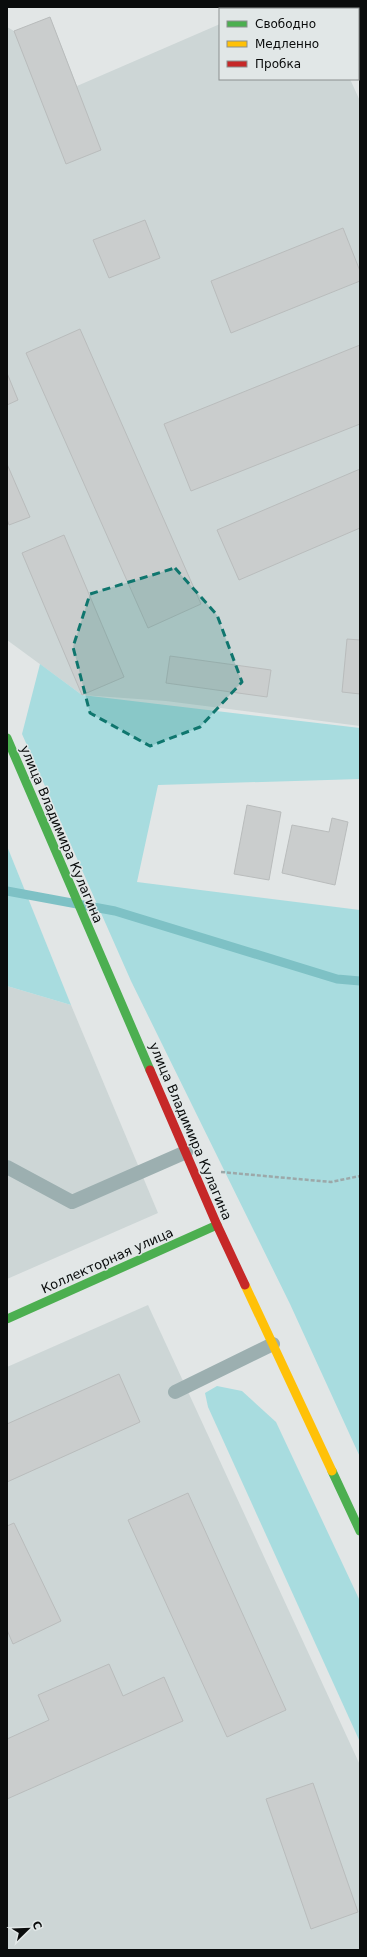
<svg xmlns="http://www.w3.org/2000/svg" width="367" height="1957" viewBox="0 0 367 1957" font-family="'DejaVu Sans',sans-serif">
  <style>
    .built { fill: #cdd6d6 }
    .green { fill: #a8dcdf }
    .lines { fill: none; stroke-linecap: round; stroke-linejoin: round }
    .stream { stroke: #7ec1c5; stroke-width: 9 }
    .building { fill: #cacdcd; stroke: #b9bcbc }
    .path { stroke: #9ca8a9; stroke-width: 2.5; stroke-dasharray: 4 2; stroke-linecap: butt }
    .lane { stroke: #9cafb0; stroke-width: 14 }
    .fast { stroke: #4caf50; stroke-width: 9 }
    .slow { stroke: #ffc107; stroke-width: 9 }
    .jam { stroke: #c62828; stroke-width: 9 }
    .marked { fill: #0f766e; fill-opacity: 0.2; stroke: #0f766e; stroke-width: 3; stroke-dasharray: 8 5; stroke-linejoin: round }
    .labels { text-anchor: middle; stroke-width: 3; stroke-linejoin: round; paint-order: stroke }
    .street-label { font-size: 13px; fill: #0a0c0c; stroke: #e1e7e7 }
  </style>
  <rect width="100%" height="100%" fill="#e2e6e6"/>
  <!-- built -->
  <g class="built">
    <path d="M 259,7 L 318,7 L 319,9 L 255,9 Z"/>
    <path d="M 50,17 L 77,86 L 220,24 L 220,79 L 350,79 L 360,101 L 360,726 L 166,701 L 82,695 L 7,640 L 7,27 L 14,31 Z"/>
    <path d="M 7,986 L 71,1005 L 158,1213 L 7,1279 Z"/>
    <path d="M 148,1305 L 360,1765 L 360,1950 L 7,1950 L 7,1367 Z"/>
  </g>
  <!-- green -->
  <g class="green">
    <path d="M 346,7 L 360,7 L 360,43 L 358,38 L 358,9 L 347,9 Z"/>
    <path d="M 40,664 L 82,695 L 360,728 L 360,779 L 158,785 L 137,882 L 360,910 L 360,1457 L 290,1304 L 131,981 L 22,734 Z"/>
    <path d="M 7,846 L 71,1005 L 7,986 Z"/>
    <path d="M 217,1386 L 242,1391 L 276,1422 L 360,1601 L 360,1742 L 208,1407 L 205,1393 Z"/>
  </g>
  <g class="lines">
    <!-- stream -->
    <path class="stream" d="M 7,891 L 115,911 L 337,979 L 360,981"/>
  </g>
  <!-- building -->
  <g class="building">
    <path d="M 50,17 L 101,150 L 66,164 L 14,31 Z"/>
    <path d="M 145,220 L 160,258 L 109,278 L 93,240 Z"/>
    <path d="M 343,228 L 360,271 L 360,281 L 231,333 L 211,281 Z"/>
    <path d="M 80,329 L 201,604 L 148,628 L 26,353 Z"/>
    <path d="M 360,345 L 360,424 L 191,491 L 164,424 Z"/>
    <path d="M 7,373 L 18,400 L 7,405 Z"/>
    <path d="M 7,464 L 30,517 L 9,525 L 7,519 Z"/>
    <path d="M 360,469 L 360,528 L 239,580 L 217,530 Z"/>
    <path d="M 64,535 L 124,677 L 82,695 L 22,553 Z"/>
    <path d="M 347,639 L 360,640 L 360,694 L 342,692 Z"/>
    <path d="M 170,656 L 271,670 L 267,697 L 166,683 Z"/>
    <path d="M 247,805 L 281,812 L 269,880 L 234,874 Z"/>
    <path d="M 332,818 L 348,822 L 335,885 L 282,873 L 292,825 L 329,832 Z"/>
    <path d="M 119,1374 L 140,1422 L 7,1482 L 7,1424 Z"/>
    <path d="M 188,1493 L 286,1710 L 227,1737 L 128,1520 Z"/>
    <path d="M 14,1523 L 61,1621 L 13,1644 L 7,1630 L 7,1526 Z"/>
    <path d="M 109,1664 L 123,1696 L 164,1677 L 183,1721 L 7,1799 L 7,1739 L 49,1720 L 38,1695 Z"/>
    <path d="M 313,1783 L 358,1912 L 311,1929 L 266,1799 Z"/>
  </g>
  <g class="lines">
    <!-- path -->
    <path class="path" d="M 221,1172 L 331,1182 L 360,1176"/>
    <!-- lane -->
    <g class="lane">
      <path d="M 7,1167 L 72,1202 L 186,1152"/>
      <path d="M 175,1392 L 273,1344"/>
    </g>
    <!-- fast -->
    <g class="fast">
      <path d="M 7,738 L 150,1070"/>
      <path d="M 7,1319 L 217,1225"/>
      <path d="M 332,1471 L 360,1531"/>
    </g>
    <!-- slow -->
    <path class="slow" d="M 245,1285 L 332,1471"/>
    <!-- jam -->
    <path class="jam" d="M 150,1070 L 217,1225 L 245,1285"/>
  </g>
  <!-- marked area -->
  <path class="marked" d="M 175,568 L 217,615 L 242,682 L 200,727 L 150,746 L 90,713 L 73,647 L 90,594 Z"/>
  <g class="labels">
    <!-- street labels -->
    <g class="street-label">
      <text transform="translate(62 834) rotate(67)" y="5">улица Владимира Кулагина</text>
      <text transform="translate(191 1131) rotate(67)" y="5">улица Владимира Кулагина</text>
      <text transform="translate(107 1260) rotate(-24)" y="5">Коллекторная улица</text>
    </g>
  </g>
  <!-- border -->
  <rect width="367" height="1957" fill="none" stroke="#0a0c0c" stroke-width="16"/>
  <!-- legend -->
  <rect x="219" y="8" width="140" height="72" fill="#e1e7e7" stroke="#8b8f8f"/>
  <rect x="227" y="21" width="20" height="6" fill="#4caf50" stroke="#8b8f8f"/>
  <text x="255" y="28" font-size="12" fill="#0a0c0c">Свободно</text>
  <rect x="227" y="41" width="20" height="6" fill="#ffc107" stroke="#8b8f8f"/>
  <text x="255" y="48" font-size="12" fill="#0a0c0c">Медленно</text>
  <rect x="227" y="61" width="20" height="6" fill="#c62828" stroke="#8b8f8f"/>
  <text x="255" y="68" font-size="12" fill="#0a0c0c">Пробка</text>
  <!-- north arrow -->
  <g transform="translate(28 1929) rotate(67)" stroke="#e1e7e7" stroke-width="3" paint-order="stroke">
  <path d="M0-3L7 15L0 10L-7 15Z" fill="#0a0c0c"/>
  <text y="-6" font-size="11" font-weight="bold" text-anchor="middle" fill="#0a0c0c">С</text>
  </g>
</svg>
